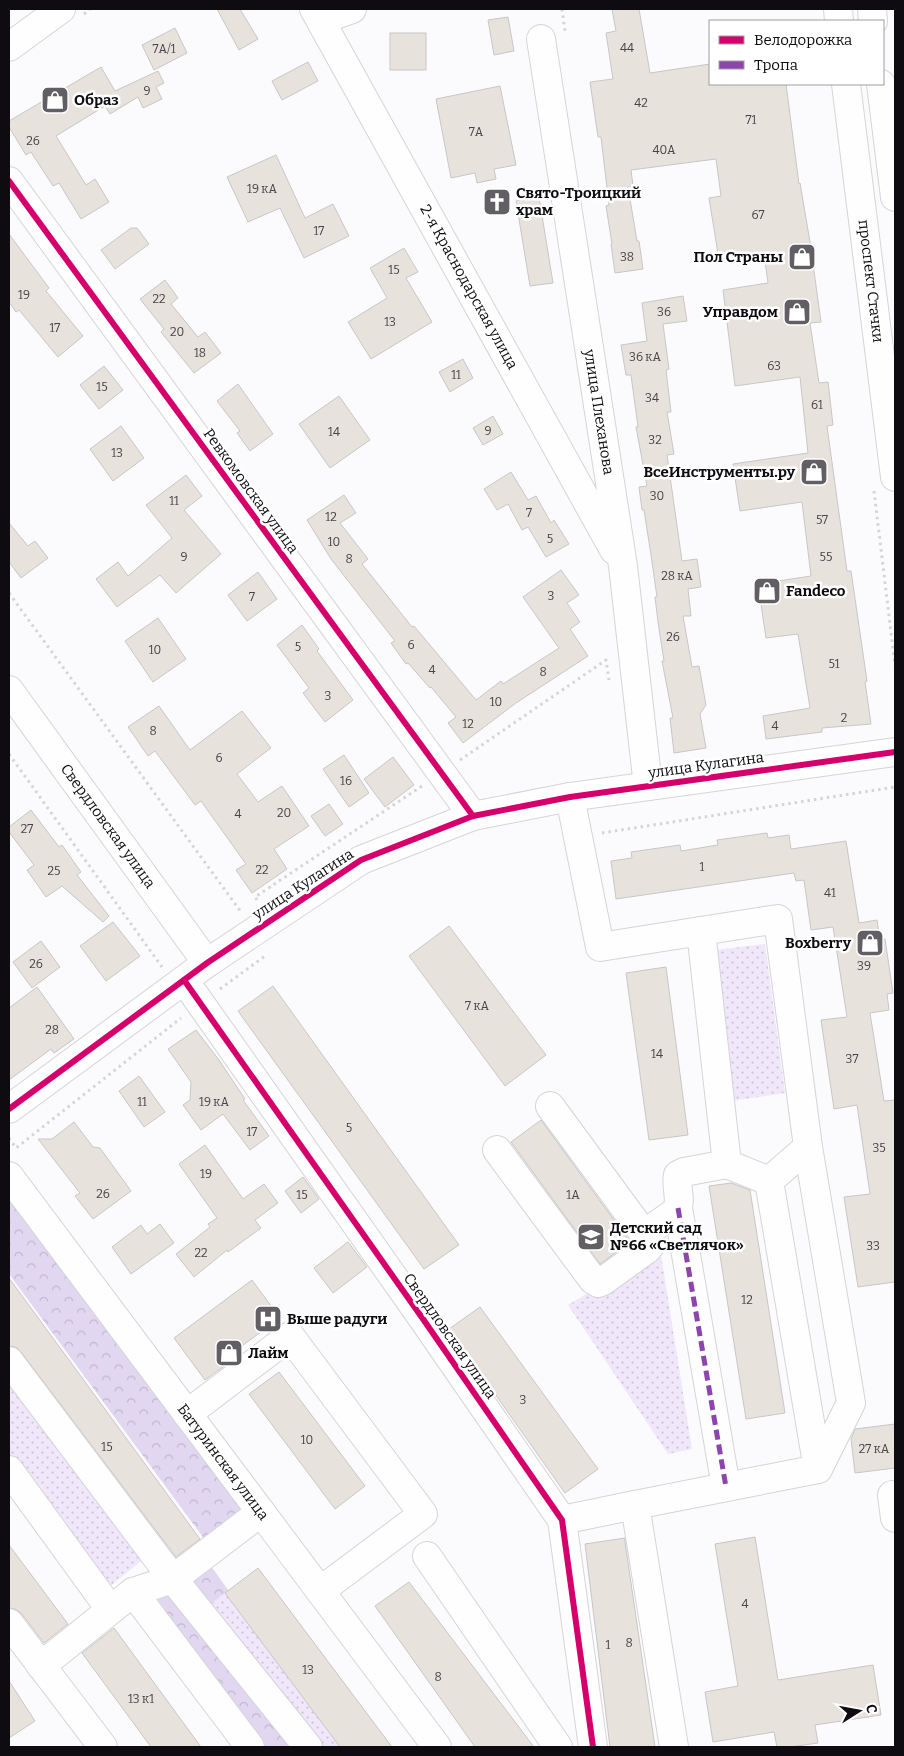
<svg xmlns="http://www.w3.org/2000/svg" width="904" height="1756" viewBox="0 0 904 1756" font-family="Bitter,serif">
  <style>
    .forest { fill: url(#forest-crowns) }
    .park { fill: url(#park-dots) }
    .building { fill: #e8e2dd; stroke: #c8c7c7 }
    .lines { fill: none; stroke-linecap: round; stroke-linejoin: round }
    .minor-casing { stroke: #d5d4d7; stroke-width: 30 }
    .major-casing { stroke: #d5d4d7; stroke-width: 30 }
    .path { stroke: #d5d5d5; stroke-width: 3; stroke-dasharray: 2.5 4; stroke-linecap: butt }
    .minor { stroke: #fefeff; stroke-width: 28 }
    .major { stroke: #fefeff; stroke-width: 28 }
    .quiet { stroke: #8e44ad; stroke-width: 5; stroke-dasharray: 10 5; stroke-linecap: butt }
    .cycleway-casing { stroke: #fff; stroke-width: 9 }
    .cycleway { stroke: #d6006c; stroke-width: 6 }
    .labels { text-anchor: middle; stroke-width: 5; stroke-linejoin: round; paint-order: stroke }
    .number-label { font-size: 12px; fill: #474446 }
    .poi-label { font-size: 15px; font-weight: bold; fill: #0e0c10; stroke: #fff; text-anchor: start }
    .street-label { font-size: 15px; fill: #0e0c10; stroke: #fff }
  </style>
  <defs>
    <pattern id="forest-crowns" width="20" height="18" patternUnits="userSpaceOnUse" patternTransform="scale(1.25)"><rect width="20" height="18" fill="#e2d7f1"/><path d="M2 6a3 3 0 1 1 6 0M12 15a3 3 0 1 1 6 0" fill="none" stroke="#c1b7ce"/></pattern>
    <pattern id="park-dots" width="8" height="8" patternUnits="userSpaceOnUse" patternTransform="scale(1.25)"><rect width="8" height="8" fill="#f0e7fb"/><path d="M2 2h.1M6 6h.1" fill="none" stroke="#cdc5d6" stroke-width="1.8" stroke-linecap="round"/></pattern>
  </defs>
  <rect width="100%" height="100%" fill="#fbfafd"/>
  <!-- forest -->
  <g class="forest">
    <path d="M 9,1183 L 254,1511 L 208,1544 L 9,1274 Z"/>
    <path d="M 208,1562 L 341,1747 L 262,1747 L 158,1600 Z"/>
  </g>
  <!-- park -->
  <g class="park">
    <path d="M 765,944 L 785,1093 L 732,1101 L 716,950 Z"/>
    <path d="M 660,1249 L 692,1449 L 668,1454 L 568,1305 Z"/>
    <path d="M 9,1368 L 150,1554 L 104,1591 L 9,1461 Z"/>
    <path d="M 225,1593 L 340,1747 L 311,1747 L 201,1611 Z"/>
  </g>
  <!-- building -->
  <g class="building">
    <path d="M 217,9 L 240,9 L 258,39 L 239,50 Z"/>
    <path d="M 612,9 L 639,9 L 650,73 L 710,64 L 710,84 L 786,84 L 799,184 L 800,183 L 810,242 L 821,322 L 810,323 L 819,383 L 828,382 L 833,425 L 827,426 L 847,571 L 851,571 L 867,681 L 865,682 L 871,724 L 822,728 L 822,732 L 766,739 L 763,716 L 810,708 L 798,634 L 766,638 L 758,584 L 811,576 L 802,502 L 740,511 L 733,464 L 808,453 L 800,377 L 735,386 L 723,290 L 768,283 L 764,254 L 719,260 L 709,198 L 721,196 L 716,159 L 631,170 L 633,186 L 628,187 L 637,241 L 639,241 L 643,269 L 615,273 L 611,244 L 612,244 L 606,206 L 609,205 L 601,137 L 598,137 L 590,82 L 613,79 L 606,33 L 616,31 Z"/>
    <path d="M 508,17 L 514,51 L 494,55 L 488,20 Z"/>
    <path d="M 175,28 L 187,53 L 154,70 L 142,45 Z"/>
    <rect x="390" y="33" width="36" height="37"/>
    <path d="M 308,62 L 318,81 L 282,100 L 272,81 Z"/>
    <path d="M 101,67 L 115,91 L 158,71 L 164,83 L 156,87 L 162,99 L 143,108 L 138,97 L 110,114 L 105,106 L 56,136 L 86,185 L 95,179 L 109,202 L 81,219 L 59,183 L 53,186 L 31,152 L 26,155 L 9,127 L 9,121 Z"/>
    <path d="M 500,86 L 516,165 L 494,169 L 496,179 L 477,183 L 475,173 L 451,178 L 436,99 Z"/>
    <path d="M 276,155 L 305,218 L 333,204 L 349,236 L 304,258 L 280,208 L 248,222 L 227,177 Z"/>
    <path d="M 539,197 L 553,283 L 530,286 L 516,201 Z"/>
    <path d="M 131,228 L 137,228 L 149,244 L 115,269 L 101,250 Z"/>
    <path d="M 9,234 L 49,288 L 46,291 L 83,336 L 58,357 L 19,310 L 16,312 L 9,302 Z"/>
    <path d="M 404,248 L 418,272 L 406,278 L 432,322 L 371,359 L 348,322 L 387,298 L 370,268 Z"/>
    <path d="M 165,280 L 178,298 L 171,304 L 198,337 L 205,332 L 221,353 L 194,373 L 161,332 L 164,329 L 140,299 Z"/>
    <path d="M 683,296 L 687,321 L 663,324 L 669,369 L 666,370 L 671,412 L 667,412 L 674,454 L 667,455 L 682,561 L 697,559 L 701,587 L 688,589 L 691,616 L 683,616 L 692,667 L 699,666 L 706,705 L 700,714 L 706,748 L 674,753 L 670,718 L 673,718 L 662,661 L 664,661 L 658,622 L 655,597 L 657,597 L 651,555 L 644,510 L 642,510 L 639,487 L 647,486 L 636,427 L 638,427 L 631,375 L 626,375 L 621,345 L 647,341 L 642,303 Z"/>
    <path d="M 463,359 L 473,378 L 450,392 L 439,372 Z"/>
    <path d="M 104,366 L 123,390 L 99,409 L 80,385 Z"/>
    <path d="M 238,384 L 273,434 L 250,451 L 237,433 L 240,431 L 217,401 Z"/>
    <path d="M 339,396 L 370,440 L 330,468 L 299,424 Z"/>
    <path d="M 493,416 L 503,434 L 483,445 L 473,428 Z"/>
    <path d="M 121,426 L 144,458 L 113,481 L 90,449 Z"/>
    <path d="M 511,472 L 528,500 L 536,496 L 551,523 L 554,520 L 569,544 L 546,557 L 528,527 L 522,530 L 508,504 L 497,510 L 484,489 Z"/>
    <path d="M 186,475 L 202,496 L 184,510 L 221,554 L 176,593 L 160,575 L 117,607 L 96,579 L 118,562 L 128,576 L 172,538 L 146,505 Z"/>
    <path d="M 344,495 L 356,513 L 340,523 L 368,559 L 362,564 L 412,627 L 414,626 L 476,700 L 501,681 L 503,684 L 559,648 L 523,597 L 561,570 L 579,595 L 567,603 L 580,622 L 570,629 L 588,656 L 516,703 L 463,743 L 448,723 L 456,717 L 431,687 L 430,688 L 408,663 L 406,664 L 391,643 L 395,641 L 331,559 L 307,520 Z"/>
    <path d="M 9,523 L 28,546 L 35,541 L 48,558 L 21,578 L 9,562 Z"/>
    <path d="M 258,572 L 277,599 L 247,621 L 228,595 Z"/>
    <path d="M 158,618 L 186,659 L 153,682 L 125,641 Z"/>
    <path d="M 302,625 L 319,649 L 317,651 L 353,700 L 325,722 L 303,693 L 309,688 L 277,645 Z"/>
    <path d="M 159,706 L 190,750 L 242,711 L 271,748 L 237,774 L 258,802 L 282,786 L 309,826 L 274,849 L 287,869 L 252,893 L 236,870 L 246,864 L 201,801 L 195,805 L 155,751 L 148,756 L 128,727 Z"/>
    <path d="M 344,755 L 369,793 L 349,807 L 323,769 Z"/>
    <path d="M 393,757 L 414,785 L 385,807 L 364,779 Z"/>
    <path d="M 329,804 L 343,824 L 325,836 L 311,816 Z"/>
    <path d="M 31,810 L 59,847 L 62,845 L 81,872 L 77,875 L 109,916 L 103,922 L 62,886 L 46,897 L 27,870 L 34,865 L 9,832 L 9,827 Z"/>
    <path d="M 767,833 L 768,838 L 789,835 L 791,849 L 846,841 L 859,923 L 877,920 L 880,940 L 885,939 L 893,993 L 887,994 L 889,1010 L 870,1013 L 884,1101 L 895,1100 L 895,1282 L 858,1287 L 844,1197 L 870,1194 L 857,1105 L 834,1109 L 821,1020 L 847,1017 L 833,927 L 811,930 L 804,880 L 796,881 L 794,873 L 616,899 L 611,861 L 632,858 L 631,852 L 680,845 L 681,851 L 718,845 L 717,840 Z"/>
    <path d="M 113,922 L 140,956 L 106,981 L 80,946 Z"/>
    <path d="M 449,926 L 546,1055 L 505,1086 L 409,956 Z"/>
    <path d="M 41,941 L 60,967 L 32,988 L 13,962 Z"/>
    <path d="M 666,967 L 688,1135 L 649,1140 L 626,973 Z"/>
    <path d="M 273,986 L 459,1245 L 424,1269 L 238,1011 Z"/>
    <path d="M 37,987 L 74,1039 L 54,1053 L 51,1049 L 9,1080 L 9,1008 Z"/>
    <path d="M 196,1030 L 219,1060 L 245,1099 L 243,1100 L 269,1136 L 250,1150 L 223,1114 L 201,1130 L 183,1105 L 190,1100 L 191,1082 L 168,1049 Z"/>
    <path d="M 139,1076 L 165,1112 L 144,1127 L 119,1091 Z"/>
    <path d="M 541,1120 L 630,1242 L 600,1264 L 511,1142 Z"/>
    <path d="M 74,1122 L 93,1147 L 100,1148 L 131,1191 L 93,1219 L 75,1196 L 80,1193 L 38,1139 L 52,1139 Z"/>
    <path d="M 205,1145 L 243,1199 L 264,1184 L 278,1203 L 255,1220 L 261,1228 L 228,1252 L 227,1250 L 194,1277 L 176,1254 L 210,1227 L 208,1224 L 217,1218 L 179,1164 Z"/>
    <path d="M 303,1177 L 319,1199 L 301,1213 L 285,1191 Z"/>
    <path d="M 731,1183 L 750,1190 L 785,1413 L 746,1419 L 709,1186 Z"/>
    <path d="M 160,1224 L 174,1243 L 131,1274 L 112,1247 L 141,1225 L 147,1234 Z"/>
    <path d="M 348,1242 L 367,1267 L 333,1293 L 314,1268 Z"/>
    <path d="M 9,1278 L 200,1539 L 176,1557 L 21,1352 L 16,1347 L 9,1346 Z"/>
    <path d="M 252,1280 L 280,1318 L 239,1348 L 242,1353 L 205,1380 L 174,1338 Z"/>
    <path d="M 480,1307 L 598,1469 L 565,1493 L 449,1329 Z"/>
    <path d="M 279,1372 L 365,1486 L 335,1509 L 249,1394 Z"/>
    <path d="M 895,1424 L 895,1468 L 855,1473 L 851,1439 L 855,1429 Z"/>
    <path d="M 755,1537 L 778,1680 L 873,1665 L 881,1715 L 815,1725 L 818,1743 L 790,1747 L 777,1747 L 774,1732 L 713,1742 L 705,1692 L 738,1686 L 715,1544 Z"/>
    <path d="M 625,1538 L 625,1542 L 655,1747 L 610,1747 L 585,1544 Z"/>
    <path d="M 9,1545 L 68,1624 L 44,1643 L 21,1613 L 15,1609 L 9,1608 Z"/>
    <path d="M 258,1568 L 392,1747 L 340,1747 L 225,1593 Z"/>
    <path d="M 409,1582 L 534,1747 L 475,1747 L 375,1606 Z"/>
    <path d="M 114,1628 L 201,1747 L 151,1747 L 82,1653 Z"/>
    <path d="M 9,1681 L 35,1721 L 9,1738 Z"/>
  </g>
  <g class="lines">
    <defs>
      <g id="minor">
        <path d="M 314,9 L 614,550"/>
        <path d="M 321,20 L 352,9"/>
        <path d="M 541,39 L 623,566 L 648,786"/>
        <path d="M 9,181 L 473,816"/>
        <path d="M 9,690 L 207,963"/>
        <path d="M 570,797 L 600,947 L 701,931 L 727,1164 L 769,1181 L 818,1469 L 635,1505"/>
        <path d="M 701,931 L 778,919 L 808,1147 L 769,1181"/>
        <path d="M 184,980 L 423,1319 L 562,1520 L 593,1747"/>
        <path d="M 550,1106 L 644,1234"/>
        <path d="M 9,1109 L 207,963 L 361,860 L 473,816 L 570,797 L 895,752"/>
        <path d="M 808,1147 L 851,1403 L 818,1469"/>
        <path d="M 497,1150 L 593,1280 L 598,1283 L 603,1281 L 646,1250 L 650,1246 L 649,1241 L 644,1234 L 674,1213 C 684,1202 675,1190 678,1175 L 684,1172 L 727,1164"/>
        <path d="M 9,1176 L 437,1747"/>
        <path d="M 678,1208 L 726,1487"/>
        <path d="M 9,1361 L 173,1579 L 308,1747"/>
        <path d="M 187,1414 L 290,1336 L 423,1514 L 320,1591"/>
        <path d="M 9,1470 L 110,1609"/>
        <path d="M 892,1495 L 895,1518"/>
        <path d="M 562,1520 L 635,1505 L 674,1747"/>
        <path d="M 427,1556 L 558,1747"/>
        <path d="M 133,1592 L 250,1747"/>
        <path d="M 9,1623 L 103,1747"/>
        <path d="M 41,1666 L 133,1592 L 173,1579 L 261,1512"/>
      </g>
      <g id="major">
        <path d="M 838,9 L 839,21"/>
        <path d="M 872,9 L 873,21"/>
        <path d="M 9,47 L 61,9"/>
        <path d="M 846,84 L 895,477"/>
        <path d="M 881,84 L 895,197"/>
      </g>
    </defs>
    <!-- minor casing -->
    <use href="#minor" class="minor-casing"/>
    <!-- major casing -->
    <use href="#major" class="major-casing"/>
    <!-- path -->
    <g class="path">
      <path d="M 562,9 L 565,31"/>
      <path d="M 84,14 L 90,9"/>
      <path d="M 874,491 L 895,666"/>
      <path d="M 9,593 L 241,912"/>
      <path d="M 9,754 L 162,967"/>
      <path d="M 460,760 L 606,660 L 609,680"/>
      <path d="M 602,833 L 895,787"/>
      <path d="M 257,900 L 255,897 L 422,786"/>
      <path d="M 220,989 L 265,956"/>
      <path d="M 9,1138 L 16,1148 L 181,1018"/>
    </g>
    <!-- minor -->
    <use href="#minor" class="minor"/>
    <!-- major -->
    <use href="#major" class="major"/>
    <!-- quiet -->
    <path class="quiet" d="M 678,1208 L 726,1487"/>
    <defs>
      <g id="cycleway">
        <path d="M 9,181 L 473,816"/>
        <path d="M 184,980 L 423,1319 L 562,1520 L 593,1747"/>
        <path d="M 9,1109 L 207,963 L 361,860 L 473,816 L 570,797 L 895,752"/>
      </g>
    </defs>
    <!-- cycleway casing -->
    <use href="#cycleway" class="cycleway-casing"/>
    <!-- cycleway -->
    <use href="#cycleway" class="cycleway"/>
  </g>
  <!-- icons -->
  <defs>
    <symbol id="shop-square" viewBox="-11 -11 22 22"><rect x="-9" y="-9" width="18" height="18" rx="4" fill="#615f63" stroke="#fff"/><path d="M-5-2.5h2.3a2.7 3.5 0 0 1 5.4 0H5L5.5 6h-11ZM-1.5-2.5h3a1.5 2.3 0 0 0-3 0Z" fill="#fff"/></symbol>
    <symbol id="church-square" viewBox="-11 -11 22 22"><rect x="-9" y="-9" width="18" height="18" rx="4" fill="#615f63" stroke="#fff"/><path d="M-1.2-6h2.4v3.5h3.3v2.4h-3.3V6h-2.4V-.1h-3.3v-2.4h3.3Z" fill="#fff"/></symbol>
    <symbol id="school-square" viewBox="-11 -11 22 22"><rect x="-9" y="-9" width="18" height="18" rx="4" fill="#615f63" stroke="#fff"/><path d="M0-5L7-2L0 1L-7-2ZM-4 1L0 2.5L4 1V4Q0 6-4 4Z" fill="#fff"/></symbol>
    <symbol id="hospital-square" viewBox="-11 -11 22 22"><rect x="-9" y="-9" width="18" height="18" rx="4" fill="#615f63" stroke="#fff"/><path d="M-5-5h3v3.5h4V-5h3V5h-3V1.5h-4V5h-3Z" fill="#fff"/></symbol>
  </defs>
  <g fill-rule="evenodd">
    <use href="#shop-square" x="39" y="84" width="32" height="32"/>
    <use href="#church-square" x="481" y="186" width="32" height="32"/>
    <use href="#shop-square" x="786" y="241" width="32" height="32"/>
    <use href="#shop-square" x="781" y="296" width="32" height="32"/>
    <use href="#shop-square" x="798" y="456" width="32" height="32"/>
    <use href="#shop-square" x="751" y="575" width="32" height="32"/>
    <use href="#shop-square" x="854" y="927" width="32" height="32"/>
    <use href="#school-square" x="575" y="1221" width="32" height="32"/>
    <use href="#hospital-square" x="252" y="1303" width="32" height="32"/>
    <use href="#shop-square" x="213" y="1337" width="32" height="32"/>
  </g>
  <g class="labels">
    <!-- number labels -->
    <g class="number-label">
      <text x="627" y="52">44</text>
      <text x="164" y="53">7А/1</text>
      <text x="147" y="95">9</text>
      <text x="641" y="107">42</text>
      <text x="751" y="124">71</text>
      <text x="476" y="136">7А</text>
      <text x="33" y="145">26</text>
      <text x="664" y="154">40А</text>
      <text x="262" y="193">19 кА</text>
      <text x="758" y="219">67</text>
      <text x="319" y="235">17</text>
      <text x="627" y="261">38</text>
      <text x="394" y="274">15</text>
      <text x="24" y="299">19</text>
      <text x="159" y="303">22</text>
      <text x="664" y="316">36</text>
      <text x="390" y="326">13</text>
      <text x="55" y="332">17</text>
      <text x="177" y="336">20</text>
      <text x="200" y="357">18</text>
      <text x="645" y="361">36 кА</text>
      <text x="774" y="370">63</text>
      <text x="456" y="379">11</text>
      <text x="102" y="391">15</text>
      <text x="652" y="402">34</text>
      <text x="817" y="409">61</text>
      <text x="488" y="435">9</text>
      <text x="334" y="436">14</text>
      <text x="655" y="444">32</text>
      <text x="117" y="457">13</text>
      <text x="657" y="500">30</text>
      <text x="174" y="505">11</text>
      <text x="529" y="517">7</text>
      <text x="331" y="521">12</text>
      <text x="822" y="524">57</text>
      <text x="550" y="543">5</text>
      <text x="334" y="546">10</text>
      <text x="184" y="561">9</text>
      <text x="826" y="561">55</text>
      <text x="349" y="563">8</text>
      <text x="677" y="580">28 кА</text>
      <text x="551" y="600">3</text>
      <text x="252" y="601">7</text>
      <text x="673" y="641">26</text>
      <text x="411" y="649">6</text>
      <text x="298" y="651">5</text>
      <text x="155" y="654">10</text>
      <text x="834" y="668">51</text>
      <text x="432" y="674">4</text>
      <text x="543" y="676">8</text>
      <text x="328" y="700">3</text>
      <text x="496" y="706">10</text>
      <text x="844" y="722">2</text>
      <text x="468" y="728">12</text>
      <text x="775" y="730">4</text>
      <text x="153" y="735">8</text>
      <text x="219" y="762">6</text>
      <text x="346" y="785">16</text>
      <text x="284" y="817">20</text>
      <text x="238" y="818">4</text>
      <text x="27" y="833">27</text>
      <text x="702" y="871">1</text>
      <text x="262" y="874">22</text>
      <text x="54" y="875">25</text>
      <text x="830" y="897">41</text>
      <text x="36" y="968">26</text>
      <text x="864" y="970">39</text>
      <text x="477" y="1010">7 кА</text>
      <text x="52" y="1034">28</text>
      <text x="657" y="1058">14</text>
      <text x="852" y="1063">37</text>
      <text x="142" y="1106">11</text>
      <text x="214" y="1106">19 кА</text>
      <text x="349" y="1132">5</text>
      <text x="252" y="1136">17</text>
      <text x="879" y="1152">35</text>
      <text x="206" y="1178">19</text>
      <text x="103" y="1198">26</text>
      <text x="302" y="1199">15</text>
      <text x="573" y="1199">1А</text>
      <text x="873" y="1250">33</text>
      <text x="201" y="1257">22</text>
      <text x="747" y="1304">12</text>
      <text x="523" y="1404">3</text>
      <text x="307" y="1444">10</text>
      <text x="107" y="1451">15</text>
      <text x="874" y="1453">27 кА</text>
      <text x="745" y="1608">4</text>
      <text x="629" y="1647">8</text>
      <text x="608" y="1649">1</text>
      <text x="308" y="1674">13</text>
      <text x="438" y="1681">8</text>
      <text x="141" y="1703">13 к1</text>
    </g>
    <!-- poi labels -->
    <g class="poi-label">
      <text x="74" y="105">Образ</text>
      <text x="516" y="198">Свято-Троицкий<tspan x="516" dy="17">храм</tspan></text>
      <text x="783" y="262" text-anchor="end">Пол Страны</text>
      <text x="778" y="317" text-anchor="end">Управдом</text>
      <text x="795" y="477" text-anchor="end">ВсеИнструменты.ру</text>
      <text x="786" y="596">Fandeco</text>
      <text x="851" y="948" text-anchor="end">Boxberry</text>
      <text x="610" y="1233">Детский сад<tspan x="610" dy="17">№66 «Светлячок»</tspan></text>
      <text x="287" y="1324">Выше радуги</text>
      <text x="248" y="1358">Лайм</text>
    </g>
    <!-- street labels -->
    <g class="street-label">
      <text transform="translate(871 281) rotate(83)" y="5">проспект Стачки</text>
      <text transform="translate(469 287) rotate(61)" y="5">2-я Краснодарская улица</text>
      <text transform="translate(599 412) rotate(81)" y="5">улица Плеханова</text>
      <text transform="translate(251 491) rotate(54)" y="5">Ревкомовская улица</text>
      <text transform="translate(706 765) rotate(-8)" y="5">улица Кулагина</text>
      <text transform="translate(108 826) rotate(54)" y="5">Свердловская улица</text>
      <text transform="translate(303 884) rotate(-33)" y="5">улица Кулагина</text>
      <text transform="translate(450 1336) rotate(55)" y="5">Свердловская улица</text>
      <text transform="translate(223 1462) rotate(53)" y="5">Батуринская улица</text>
    </g>
  </g>
  <!-- border -->
  <rect width="904" height="1756" fill="none" stroke="#0e0c10" stroke-width="20"/>
  <!-- legend -->
  <rect x="709" y="20" width="175" height="65" fill="#ffffff" stroke="#9f9e9f"/>
  <rect x="719" y="36" width="25" height="8" fill="#d6006c" stroke="#9f9e9f"/>
  <text x="754" y="45" font-size="15" fill="#0e0c10">Велодорожка</text>
  <rect x="719" y="61" width="25" height="8" fill="#8e44ad" stroke="#9f9e9f"/>
  <text x="754" y="70" font-size="15" fill="#0e0c10">Тропа</text>
  <!-- north arrow -->
  <g transform="translate(859 1711) rotate(79)" stroke="#ffffff" stroke-width="4" paint-order="stroke">
  <path d="M0-4L9 19L0 12L-9 19Z" fill="#0e0c10"/>
  <text y="-8" font-size="14" font-weight="bold" text-anchor="middle" fill="#0e0c10">С</text>
  </g>
</svg>
